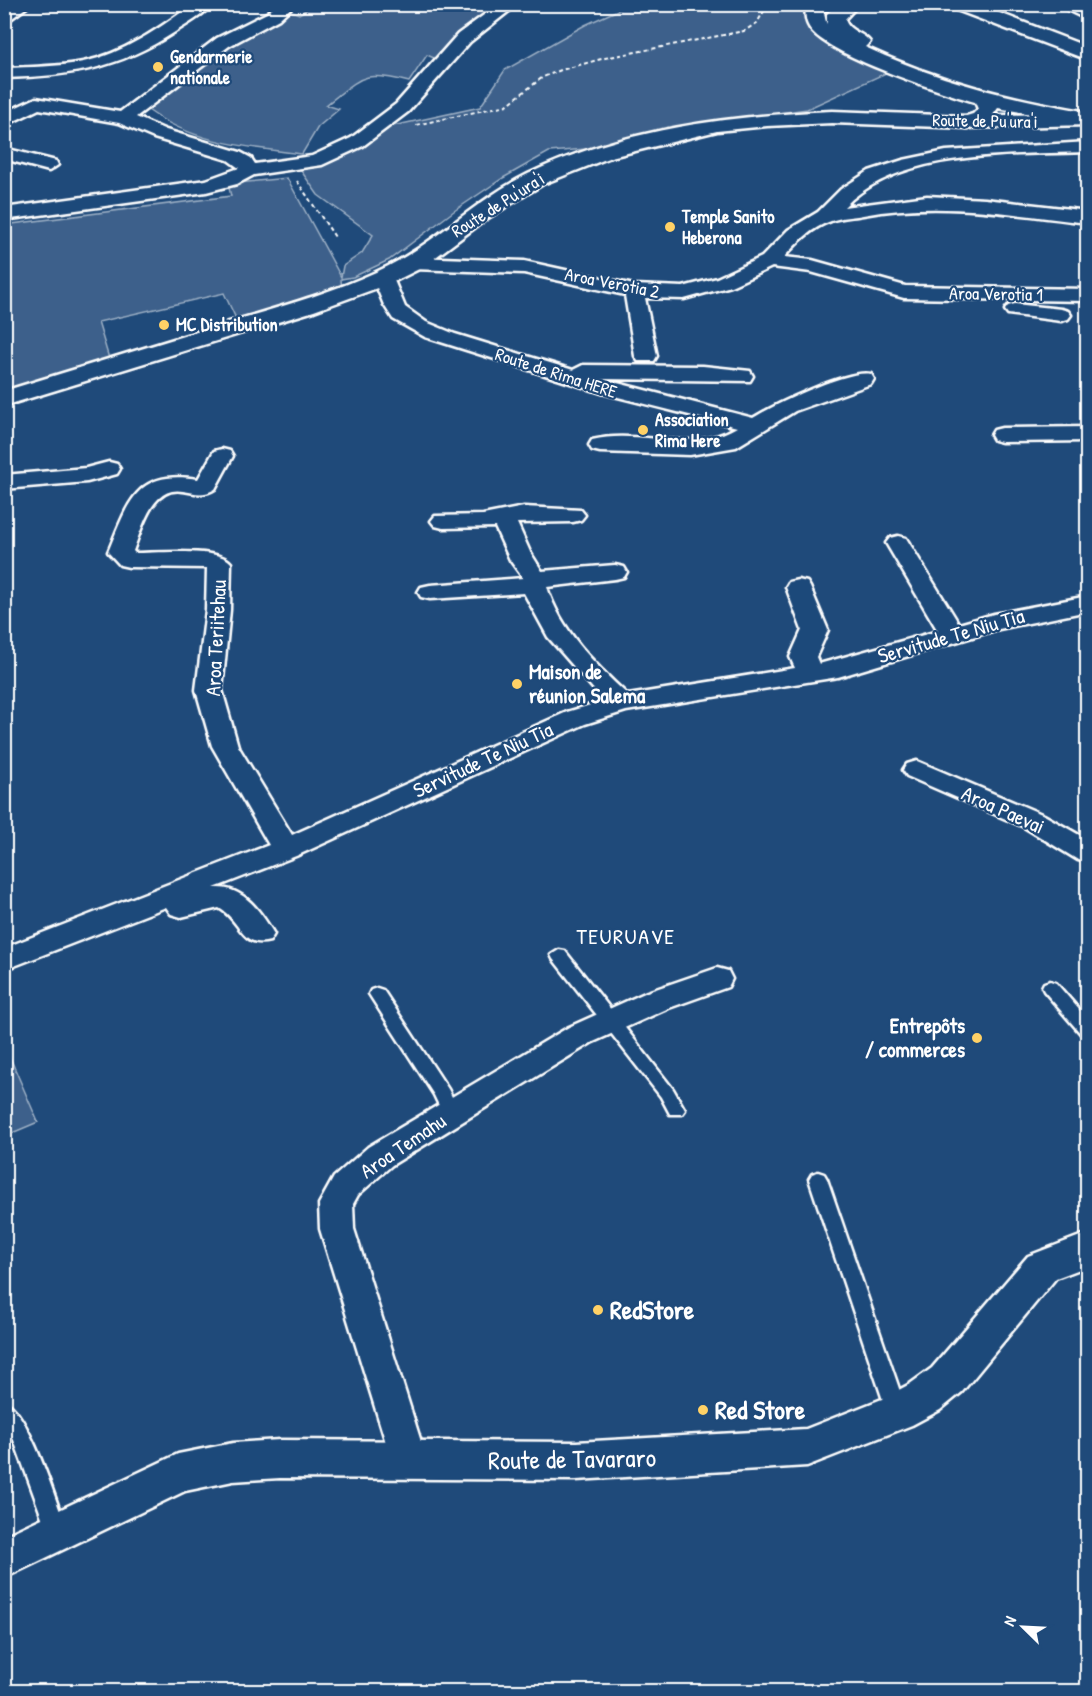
<svg xmlns="http://www.w3.org/2000/svg" width="1092" height="1696" viewBox="0 0 1092 1696" font-family="'Patrick Hand',sans-serif">
  <style>
    .green { fill: #3c618b; stroke: #9eb0c5; stroke-width: 1.5 }
    .lines { fill: none; stroke-linecap: round; stroke-linejoin: round }
    .service-casing { stroke: #fff; stroke-width: 5 }
    .minor-casing { stroke: #fff; stroke-width: 5 }
    .secondary-casing { stroke: #fff; stroke-width: 5 }
    .trunk-casing { stroke: #fff; stroke-width: 5 }
    .path { stroke: #fff; stroke-width: 2; stroke-dasharray: 4 3; stroke-linecap: butt }
    .service { fill: #1f4a7a; fill-rule: evenodd }
    .minor { fill: #1f4a7a; fill-rule: evenodd }
    .secondary { fill: #1f4a7a; fill-rule: evenodd }
    .trunk { fill: #1f4a7a; fill-rule: evenodd }
    .poi-dot { fill: #ffd166; stroke: #1f4a7a; stroke-width: 2 }
    .labels { text-anchor: middle; stroke-width: 4.5; stroke-linejoin: round; paint-order: stroke }
    .far-poi-label { font-size: 18px; font-weight: bold; fill: #fff; stroke: #1f4a7a; text-anchor: start }
    .far-street-label { font-size: 18px; fill: #fff; stroke: #1f4a7a }
    .street-label { font-size: 21px; fill: #fff; stroke: #1f4a7a }
    .poi-label { font-size: 21px; font-weight: bold; fill: #fff; stroke: #1f4a7a; text-anchor: start }
    .neighbourhood-label { font-size: 22px; letter-spacing: 1.5px; fill: #fff; stroke: #1f4a7a }
    .near-poi-label { font-size: 26px; font-weight: bold; fill: #fff; stroke: #1f4a7a; text-anchor: start }
    .near-street-label { font-size: 26px; fill: #fff; stroke: #1f4a7a }
  </style>
  <rect width="100%" height="100%" fill="#1f4a7a"/>
  <filter id="ink" filterUnits="userSpaceOnUse"><feTurbulence type="fractalNoise" baseFrequency=".0167" numOctaves="2"/><feDisplacementMap in="SourceGraphic" scale="12" xChannelSelector="R" yChannelSelector="G"/><feConvolveMatrix kernelMatrix="1 2 1 2 8 2 1 2 1" color-interpolation-filters="sRGB"/></filter>
  <g filter="url(#ink)">
    <!-- green -->
    <g class="green">
      <path d="M 316,4 L 522,5 L 473,30 L 448,64 L 427,55 L 409,82 C 362,70 362,77 326,105 L 339,109 L 318,127 L 302,154 C 247,147 193,143 148,110 L 156,98 L 265,19 L 289,10 L 299,14 Z"/>
      <path d="M 629,5 L 809,5 L 826,39 L 886,73 L 807,109 L 716,122 L 599,148 L 549,152 L 503,178 L 454,211 L 389,260 L 353,277 L 341,279 L 342,293 L 239,325 L 224,293 L 98,322 L 111,365 L 5,399 L 4,225 L 231,196 L 228,184 L 287,178 L 341,277 L 343,266 L 362,253 L 373,235 L 318,195 L 297,165 L 388,127 L 480,107 L 505,70 L 585,25 Z"/>
      <path d="M 5,1046 L 38,1122 L 5,1136 L 4,1136 Z"/>
    </g>
    <g class="lines">
      <defs>
        <g id="service">
          <path d="M 559,950 L 565,951 L 673,1089 L 685,1110 L 682,1114 L 670,1114 L 661,1097 L 553,959 L 551,955 Z"/>
          <path d="M 1050,981 L 1056,983 L 1088,1020 L 1088,1037 L 1082,1035 L 1044,991 L 1042,987 L 1044,983 Z"/>
          <path d="M 377,988 L 383,990 L 448,1089 L 460,1113 L 457,1118 L 445,1118 L 434,1095 L 369,994 L 371,990 Z"/>
          <path d="M 818,1172 L 824,1174 L 827,1179 L 907,1412 L 904,1418 L 897,1420 L 890,1418 L 887,1412 L 809,1179 L 812,1174 Z"/>
          <path d="M 4,1401 C 29,1410 57,1505 67,1531 L 64,1537 L 57,1540 L 50,1537 L 47,1531 L 14,1440 L 4,1426 Z"/>
        </g>
        <g id="minor">
          <path d="M 12,4 L 31,4 L 4,24 L 4,11 Z"/>
          <path d="M 45,4 L 68,4 L 60,9 L 47,7 Z"/>
          <path d="M 193,4 L 212,4 C 203,16 187,24 175,32 C 118,69 71,76 4,78 L 4,68 C 31,67 57,67 83,62 C 123,54 160,28 193,4 Z"/>
          <path d="M 277,4 L 295,4 L 279,19 L 229,46 L 136,117 L 166,130 L 240,152 L 251,158 L 255,164 L 312,156 L 351,138 L 396,104 L 458,34 L 499,4 L 518,4 L 470,42 L 408,112 L 363,146 L 322,165 L 254,175 L 237,184 L 206,192 L 4,220 L 4,208 L 206,180 L 239,168 L 228,160 L 154,138 L 119,123 L 39,109 L 4,126 L 4,113 L 36,98 L 120,112 L 217,38 L 267,13 Z"/>
          <path d="M 1055,4 L 1078,4 L 1088,9 L 1088,20 Z"/>
          <path d="M 1088,142 L 1088,152 C 1013,155 899,149 844,207 L 927,196 L 985,199 L 1088,211 L 1088,223 C 1013,214 938,201 863,215 C 853,217 841,217 831,221 C 812,227 797,243 784,257 L 812,260 L 905,286 L 1088,289 L 1088,301 L 904,298 L 811,272 L 772,267 L 731,286 L 684,299 L 645,298 L 657,356 L 654,361 L 638,361 L 635,356 L 625,295 L 524,273 L 413,269 L 406,267 L 403,263 L 406,259 L 413,257 L 524,261 L 634,285 L 683,287 L 717,278 L 762,257 L 788,230 L 818,212 L 841,189 L 869,171 L 903,160 L 946,151 Z"/>
          <path d="M 4,148 L 56,161 L 58,165 L 49,171 L 4,159 Z"/>
          <path d="M 383,272 L 390,274 L 393,278 L 405,307 L 426,322 L 455,334 L 573,370 L 583,365 L 703,366 L 750,371 L 753,376 L 750,381 L 602,379 L 753,418 C 774,405 848,369 871,374 L 874,379 L 871,384 L 795,411 L 736,447 L 690,455 L 600,452 L 592,450 L 589,445 L 592,440 C 640,428 690,455 737,427 L 602,393 L 425,337 L 393,319 L 384,305 L 373,278 L 376,274 Z"/>
          <path d="M 1015,304 L 1061,309 L 1068,311 L 1071,315 L 1068,319 L 1061,321 L 1008,314 L 1005,310 L 1008,306 Z"/>
          <path d="M 1088,427 L 1088,441 L 1002,442 L 994,440 L 991,435 L 994,430 L 1002,428 Z"/>
          <path d="M 222,449 L 230,451 L 233,456 L 215,489 C 204,496 195,493 183,491 C 152,485 142,528 133,551 L 135,553 C 155,553 220,547 231,563 L 230,610 L 222,690 L 238,746 L 292,835 L 567,712 L 604,701 L 548,637 L 524,593 L 430,599 L 421,597 L 418,592 L 421,587 L 430,585 L 523,578 L 510,560 L 495,527 L 443,528 L 435,526 L 431,521 L 435,516 L 483,515 L 524,507 L 581,510 L 585,515 L 581,520 L 573,522 L 517,523 L 530,552 L 542,571 L 615,565 L 624,567 L 627,572 L 624,577 L 615,579 L 547,587 C 560,629 595,665 628,695 L 795,668 L 790,657 L 802,630 L 786,587 L 789,582 L 798,580 L 807,582 L 810,587 L 828,630 L 816,657 L 819,664 L 938,631 L 886,543 L 890,538 L 898,536 L 906,538 L 959,624 L 994,614 L 1088,596 L 1088,611 L 999,629 L 838,677 L 626,711 L 585,724 L 296,856 L 214,888 C 244,886 260,911 274,934 L 270,941 C 241,949 241,920 219,908 L 181,917 L 171,914 L 166,907 L 4,970 L 4,948 L 269,845 L 212,746 L 196,690 L 206,610 L 207,568 L 129,567 L 120,565 L 108,552 C 129,502 136,469 198,479 L 214,451 Z"/>
          <path d="M 109,462 L 117,464 L 120,469 L 117,474 L 87,482 L 4,489 L 4,475 L 86,468 Z"/>
          <path d="M 917,761 L 1044,815 L 1088,840 L 1088,862 L 1078,860 L 1024,827 L 907,776 L 903,770 L 907,764 Z"/>
          <path d="M 717,968 L 728,971 L 732,979 L 728,987 L 669,1008 L 591,1043 L 392,1165 L 358,1195 L 353,1204 L 354,1229 L 427,1461 L 421,1472 L 408,1477 L 395,1472 L 320,1229 L 319,1204 L 334,1177 L 368,1147 L 569,1027 L 647,992 Z"/>
        </g>
        <g id="secondary">
          <path d="M 832,111 L 967,116 L 1088,113 L 1088,125 L 967,128 L 832,123 L 767,126 L 717,131 L 611,157 L 543,184 L 488,218 L 421,268 L 391,283 L 314,311 L 4,406 L 4,391 C 78,368 152,346 226,323 C 276,308 328,294 376,272 C 431,248 473,201 528,174 C 622,129 729,116 832,111 Z"/>
          <path d="M 1088,1233 L 1088,1266 L 1056,1278 L 962,1392 L 940,1410 L 912,1425 L 807,1466 L 576,1480 L 280,1478 L 233,1481 L 185,1491 L 4,1578 L 4,1536 L 178,1454 L 233,1443 L 280,1440 L 576,1442 L 806,1429 L 882,1399 L 910,1384 L 932,1368 L 1028,1256 Z"/>
        </g>
        <g id="trunk">
          <path d="M 806,4 L 824,4 C 824,11 824,17 827,24 L 827,14 L 837,4 L 859,4 L 845,19 C 848,32 863,32 870,42 L 865,47 C 939,81 1007,98 1088,112 L 1088,124 L 998,108 L 987,123 L 967,128 L 960,126 L 957,122 L 960,118 L 973,114 L 978,109 L 975,102 C 938,91 836,58 812,31 C 805,23 805,14 806,4 Z"/>
          <path d="M 949,4 L 976,4 L 1088,47 L 1088,60 L 951,8 Z"/>
        </g>
      </defs>
      <!-- service casing -->
      <use href="#service" class="service-casing"/>
      <!-- minor casing -->
      <use href="#minor" class="minor-casing"/>
      <!-- secondary casing -->
      <use href="#secondary" class="secondary-casing"/>
      <!-- trunk casing -->
      <use href="#trunk" class="trunk-casing"/>
      <!-- path -->
      <g class="path">
        <path d="M 416,125 L 507,105 L 543,77 L 561,70 L 605,58 L 744,31 L 757,23 L 768,4"/>
        <path d="M 297,181 L 335,237"/>
      </g>
      <!-- service -->
      <use href="#service" class="service"/>
      <!-- minor -->
      <use href="#minor" class="minor"/>
      <!-- secondary -->
      <use href="#secondary" class="secondary"/>
      <!-- trunk -->
      <use href="#trunk" class="trunk"/>
    </g>
  </g>
  <!-- markers -->
  <g class="poi-dot">
    <circle cx="158" cy="67" r="6"/>
    <circle cx="670" cy="227" r="6"/>
    <circle cx="164" cy="325" r="6"/>
    <circle cx="643" cy="430" r="6"/>
    <circle cx="517" cy="684" r="6"/>
    <circle cx="977" cy="1038" r="6"/>
    <circle cx="598" cy="1310" r="6"/>
    <circle cx="703" cy="1410" r="6"/>
  </g>
  <g class="labels">
    <!-- far-poi labels -->
    <g class="far-poi-label">
      <text x="170" y="63">Gendarmerie<tspan x="170" dy="21">nationale</tspan></text>
      <text x="682" y="223">Temple Sanito<tspan x="682" dy="21">Heberona</tspan></text>
      <text x="176" y="331">MC Distribution</text>
      <text x="655" y="426">Association<tspan x="655" dy="21">Rima Here</tspan></text>
    </g>
    <!-- far-street labels -->
    <g class="far-street-label">
      <text transform="translate(985 121) rotate(1)" y="6">Route de Pu'ura'i</text>
      <text transform="translate(498 205) rotate(-32)" y="6">Route de Pu'ura'i</text>
      <text transform="translate(612 283) rotate(11)" y="6">Aroa Verotia 2</text>
      <text transform="translate(996 294) rotate(1)" y="6">Aroa Verotia 1</text>
      <text transform="translate(556 373) rotate(18)" y="6">Route de Rima HERE</text>
    </g>
    <!-- street labels -->
    <g class="street-label">
      <text transform="translate(951 636) rotate(-16)" y="7">Servitude Te Niu Tia</text>
      <text transform="translate(216 638) rotate(-87)" y="7">Aroa Teriitehau</text>
      <text transform="translate(483 760) rotate(-25)" y="7">Servitude Te Niu Tia</text>
      <text transform="translate(1003 810) rotate(24)" y="7">Aroa Paevai</text>
      <text transform="translate(403 1146) rotate(-34)" y="7">Aroa Temahu</text>
    </g>
    <!-- poi labels -->
    <g class="poi-label">
      <text x="529" y="679">Maison de<tspan x="529" dy="24">réunion Salema</tspan></text>
      <text x="965" y="1033" text-anchor="end">Entrepôts<tspan x="965" dy="24">/ commerces</tspan></text>
    </g>
    <!-- neighbourhood labels -->
    <g class="neighbourhood-label">
      <text x="626" y="944">TEURUAVE</text>
    </g>
    <!-- near-poi labels -->
    <g class="near-poi-label">
      <text x="610" y="1319">RedStore</text>
      <text x="715" y="1419">Red Store</text>
    </g>
    <!-- near-street labels -->
    <g class="near-street-label">
      <text transform="translate(572 1459) rotate(-1)" y="9">Route de Tavararo</text>
    </g>
  </g>
  <!-- margin -->
  <rect width="1092" height="1696" fill="none" stroke="#1f4a7a" stroke-width="24"/>
  <rect x="12" y="12" width="1068" height="1672" fill="none" stroke="#fff" stroke-width="2" filter="url(#ink)"/>
  <!-- north arrow -->
  <g transform="translate(1023 1627) rotate(294)" stroke="#1f4a7a" stroke-width="4.5" paint-order="stroke">
  <path d="M0-4.5L10 22L0 15L-10 22Z" fill="#ffffff"/>
  <text y="-9" font-size="16" font-weight="bold" text-anchor="middle" fill="#ffffff">N</text>
  </g>
</svg>
